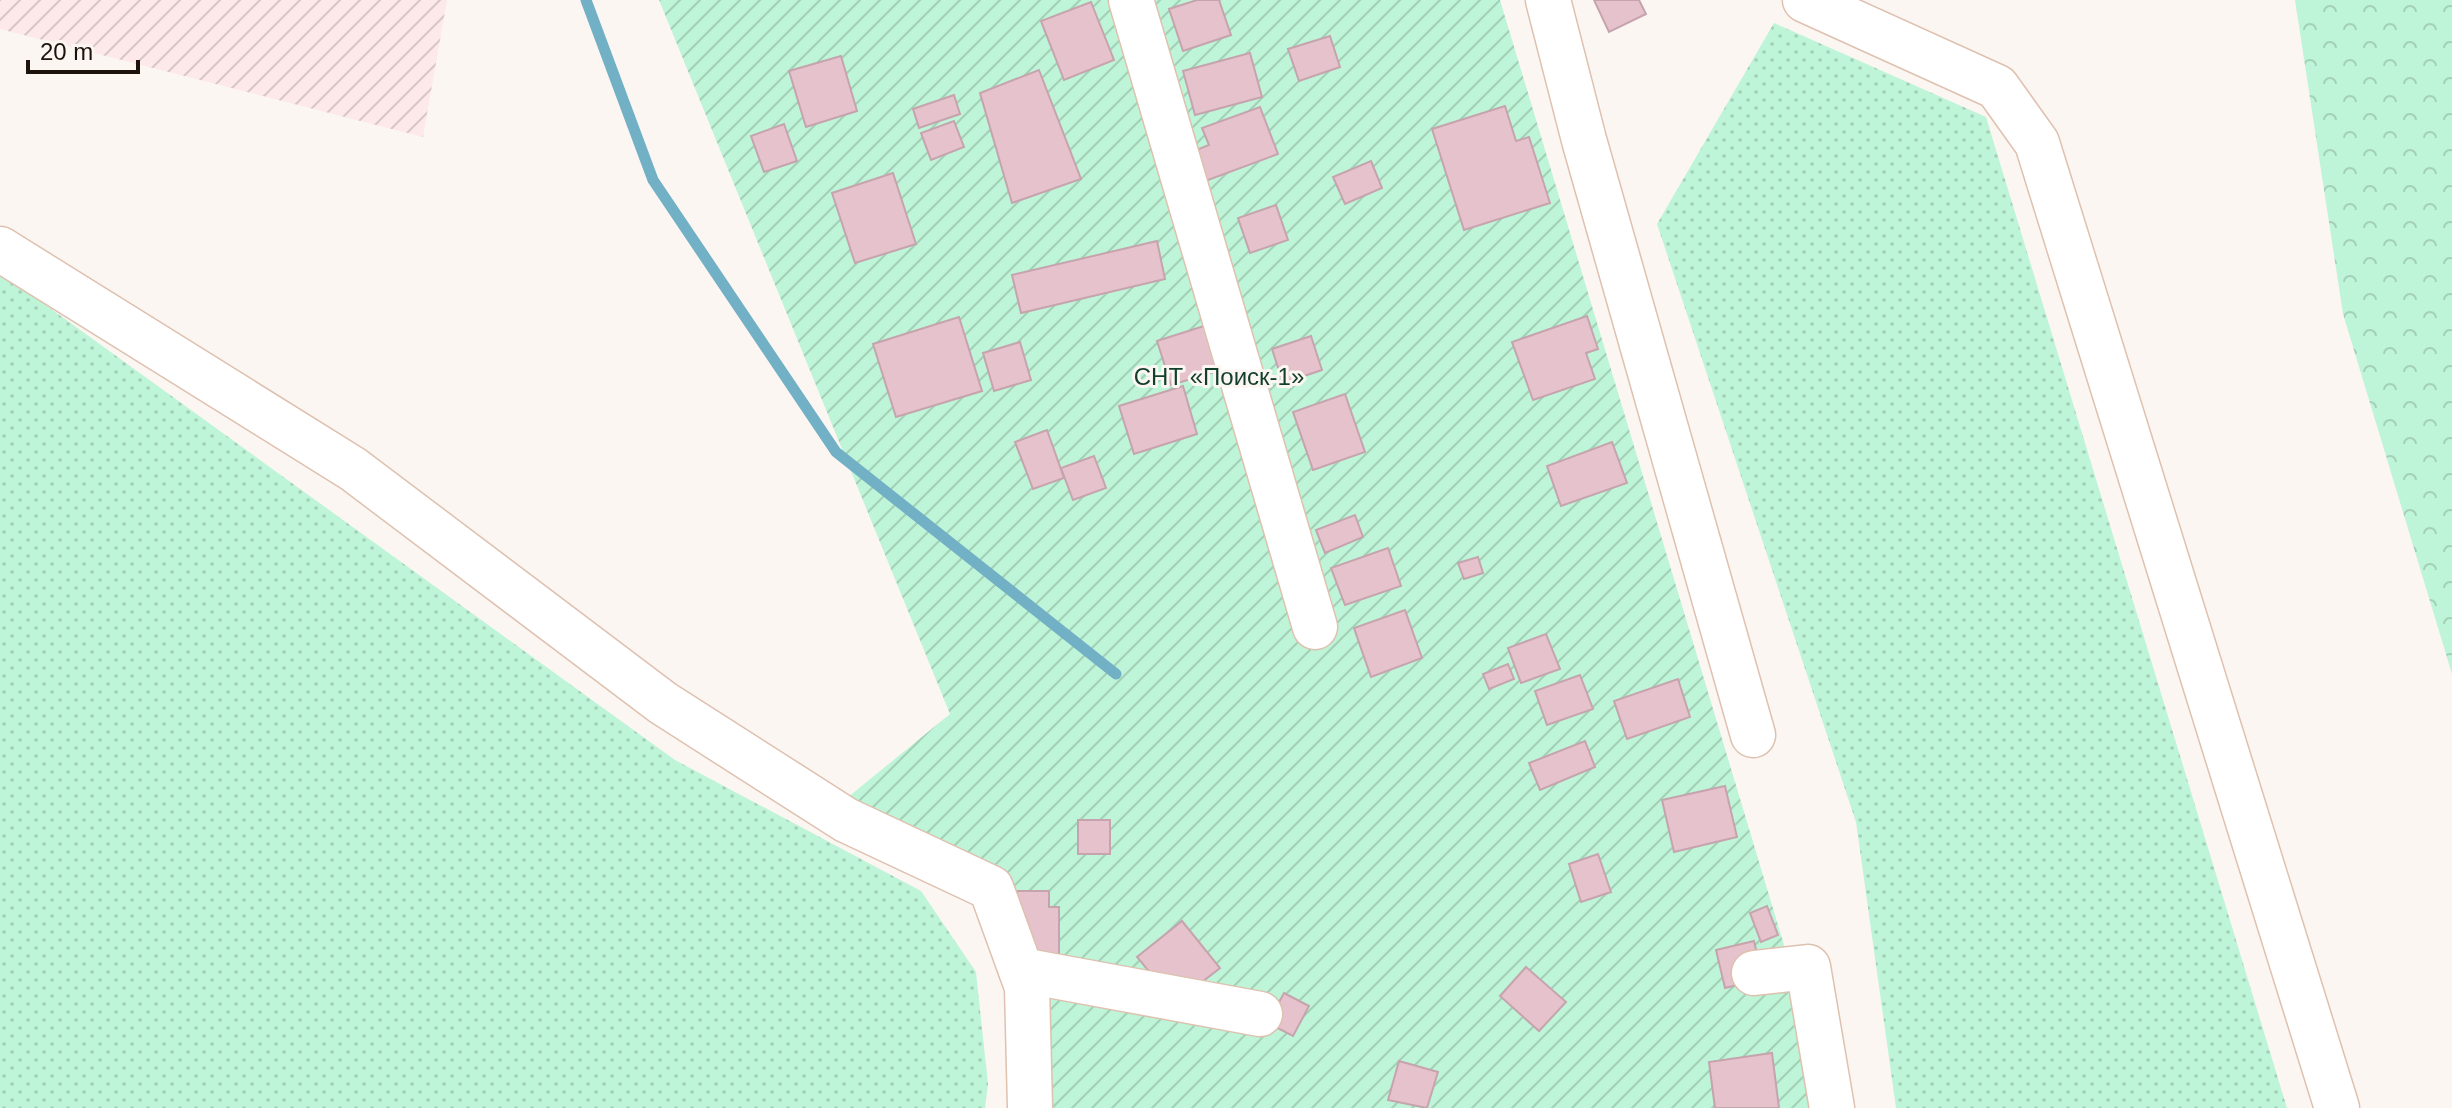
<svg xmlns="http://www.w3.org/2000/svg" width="2452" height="1108" viewBox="0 0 2452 1108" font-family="Arial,sans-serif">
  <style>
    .industrial { fill: url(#industrial-furrows) }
    .grass { fill: url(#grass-dots) }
    .forest { fill: url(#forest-crowns) }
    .garden { fill: url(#garden-furrows) }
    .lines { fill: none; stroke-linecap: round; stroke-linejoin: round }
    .stream { stroke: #72b0c5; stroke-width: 11 }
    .building { fill: #e5c2cc; stroke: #c6a4ae; stroke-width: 2 }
    .minor-casing { stroke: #dec1af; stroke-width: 47 }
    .minor { stroke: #fff; stroke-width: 44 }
    .labels { text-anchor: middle; stroke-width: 6; stroke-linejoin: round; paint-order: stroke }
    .park-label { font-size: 24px; fill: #123f2b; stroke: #fcf6f3 }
  </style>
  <defs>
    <pattern id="industrial-furrows" width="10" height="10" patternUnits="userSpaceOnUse" patternTransform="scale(2)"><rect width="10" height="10" fill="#fde8ea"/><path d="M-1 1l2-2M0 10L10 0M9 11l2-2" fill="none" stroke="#d8c6c8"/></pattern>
    <pattern id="grass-dots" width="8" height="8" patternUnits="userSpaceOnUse" patternTransform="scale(2)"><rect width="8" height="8" fill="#bef4d7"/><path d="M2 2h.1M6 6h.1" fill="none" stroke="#a3d0b7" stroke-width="1.8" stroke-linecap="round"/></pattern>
    <pattern id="forest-crowns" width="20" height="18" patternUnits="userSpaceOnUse" patternTransform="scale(2)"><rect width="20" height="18" fill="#bef4d7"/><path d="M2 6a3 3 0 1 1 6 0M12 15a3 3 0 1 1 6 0" fill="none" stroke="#a3d0b7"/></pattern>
    <pattern id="garden-furrows" width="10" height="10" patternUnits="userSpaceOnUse" patternTransform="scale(2)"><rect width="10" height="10" fill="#bef4d7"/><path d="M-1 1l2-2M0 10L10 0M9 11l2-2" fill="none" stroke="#a3d0b7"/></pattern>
  </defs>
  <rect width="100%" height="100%" fill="#fcf6f3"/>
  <!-- industrial -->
  <path class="industrial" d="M 0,0 L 447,0 L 423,137 L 0,29 Z"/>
  <!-- grass -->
  <g class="grass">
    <path d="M 1774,23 L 1986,117 L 2287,1108 L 1896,1108 L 1856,822 L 1657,224 Z"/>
    <path d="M 0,272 L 675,760 L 921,891 L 976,972 L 988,1084 L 985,1108 L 0,1108 Z"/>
  </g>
  <!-- forest -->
  <path class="forest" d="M 2295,0 L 2452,0 L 2452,674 L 2343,314 Z"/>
  <!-- garden -->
  <path class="garden" d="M 659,0 L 1500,0 L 1799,995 L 1814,1108 L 1030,1108 L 1020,995 L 982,903 L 831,811 L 950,714 Z"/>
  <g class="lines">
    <!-- stream -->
    <path class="stream" d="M 586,0 L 653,180 L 836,452 L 1116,674"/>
  </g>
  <!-- building -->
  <g class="building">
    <path d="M 1197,0 L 1219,0 L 1231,35 L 1183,51 L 1169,9 Z"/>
    <path d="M 1594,0 L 1639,0 L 1646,14 L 1609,32 Z"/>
    <path d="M 1091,2 L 1114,60 L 1064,80 L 1041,21 Z"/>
    <path d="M 1330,36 L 1340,67 L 1299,81 L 1288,49 Z"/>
    <path d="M 1250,53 L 1262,97 L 1195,115 L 1183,71 Z"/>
    <path d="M 841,56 L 857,111 L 806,127 L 789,71 Z"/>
    <path d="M 1039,70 L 1081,179 L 1012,203 L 980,93 Z"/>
    <path d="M 954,95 L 960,114 L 919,128 L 913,109 Z"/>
    <path d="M 1505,106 L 1516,141 L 1529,137 L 1550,203 L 1464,230 L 1432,129 Z"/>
    <path d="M 1260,107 L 1278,154 L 1200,183 L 1189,153 L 1209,145 L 1202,128 Z"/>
    <path d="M 954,121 L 964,147 L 931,160 L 921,133 Z"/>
    <path d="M 784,124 L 797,161 L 764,172 L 751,136 Z"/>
    <path d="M 1371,161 L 1382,188 L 1345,204 L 1333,177 Z"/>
    <path d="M 893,173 L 916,244 L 855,263 L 832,193 Z"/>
    <path d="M 1276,205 L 1288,240 L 1250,253 L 1238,218 Z"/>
    <path d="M 1157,241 L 1165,279 L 1021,313 L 1012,275 Z"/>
    <path d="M 1587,316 L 1598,349 L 1586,353 L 1595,379 L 1533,400 L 1512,342 Z"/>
    <path d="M 959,317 L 982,391 L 896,417 L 873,344 Z"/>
    <path d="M 1207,325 L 1221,370 L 1171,385 L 1157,341 Z"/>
    <path d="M 1311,336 L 1322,370 L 1283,383 L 1272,349 Z"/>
    <path d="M 1020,342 L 1031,380 L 994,391 L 983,353 Z"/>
    <path d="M 1183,386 L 1197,434 L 1134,454 L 1119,406 Z"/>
    <path d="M 1345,394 L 1365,452 L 1313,470 L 1293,412 Z"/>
    <path d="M 1047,430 L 1064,478 L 1033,489 L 1015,442 Z"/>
    <path d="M 1612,442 L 1627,483 L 1561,506 L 1547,466 Z"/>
    <path d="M 1094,456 L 1106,488 L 1073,500 L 1061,468 Z"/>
    <path d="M 1355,515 L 1363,537 L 1325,553 L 1316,530 Z"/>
    <path d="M 1388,548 L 1401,586 L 1345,605 L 1331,568 Z"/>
    <path d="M 1478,557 L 1483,573 L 1464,579 L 1458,563 Z"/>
    <path d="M 1405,610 L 1422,658 L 1371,677 L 1354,628 Z"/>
    <path d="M 1546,634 L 1560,669 L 1521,683 L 1508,648 Z"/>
    <path d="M 1508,664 L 1514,679 L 1489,689 L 1483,674 Z"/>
    <path d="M 1580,675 L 1593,709 L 1547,725 L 1535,691 Z"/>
    <path d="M 1678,679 L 1690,717 L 1627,739 L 1614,701 Z"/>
    <path d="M 1585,741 L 1595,767 L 1540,790 L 1529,763 Z"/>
    <path d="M 1725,786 L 1737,837 L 1674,852 L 1662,800 Z"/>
    <rect x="1078" y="820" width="32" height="34"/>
    <path d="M 1598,854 L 1611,892 L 1581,902 L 1569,864 Z"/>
    <path d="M 1005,891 L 1049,891 L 1049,907 L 1059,907 L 1059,961 L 1007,962 Z"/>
    <path d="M 1767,906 L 1778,935 L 1761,942 L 1750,913 Z"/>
    <path d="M 1182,921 L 1220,968 L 1175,1003 L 1137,957 Z"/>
    <path d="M 1754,941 L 1763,979 L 1725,988 L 1716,950 Z"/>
    <path d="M 1526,967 L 1566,1002 L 1539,1031 L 1500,996 Z"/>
    <path d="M 1284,993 L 1309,1006 L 1293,1036 L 1268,1023 Z"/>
    <path d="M 1772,1053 L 1779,1108 L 1715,1108 L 1709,1062 Z"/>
    <path d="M 1399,1061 L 1438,1072 L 1427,1108 L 1388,1100 Z"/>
  </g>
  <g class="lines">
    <defs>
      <g id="minor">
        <path d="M 1131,0 L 1315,627"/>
        <path d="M 1548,0 L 1584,140 L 1753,735"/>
        <path d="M 1805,0 L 1997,87 L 2037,143 L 2337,1108"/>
        <path d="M 0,249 L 353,469 L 663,703 L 846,820 L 991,888 L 1027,987 L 1030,1108"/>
        <path d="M 1021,970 L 1260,1014"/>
        <path d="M 1754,973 L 1808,967 L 1832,1108"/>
      </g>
    </defs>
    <!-- minor casing -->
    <use href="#minor" class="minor-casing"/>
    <!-- minor -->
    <use href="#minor" class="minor"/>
  </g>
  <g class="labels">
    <!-- park labels -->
    <g class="park-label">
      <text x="1219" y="385">СНТ «Поиск-1»</text>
    </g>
  </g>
  <!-- scale -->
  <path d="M28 60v12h110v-12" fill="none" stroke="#1d130c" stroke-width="4"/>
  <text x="40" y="60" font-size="24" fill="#1d130c" stroke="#fcf6f3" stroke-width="6" paint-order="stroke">20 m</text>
</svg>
